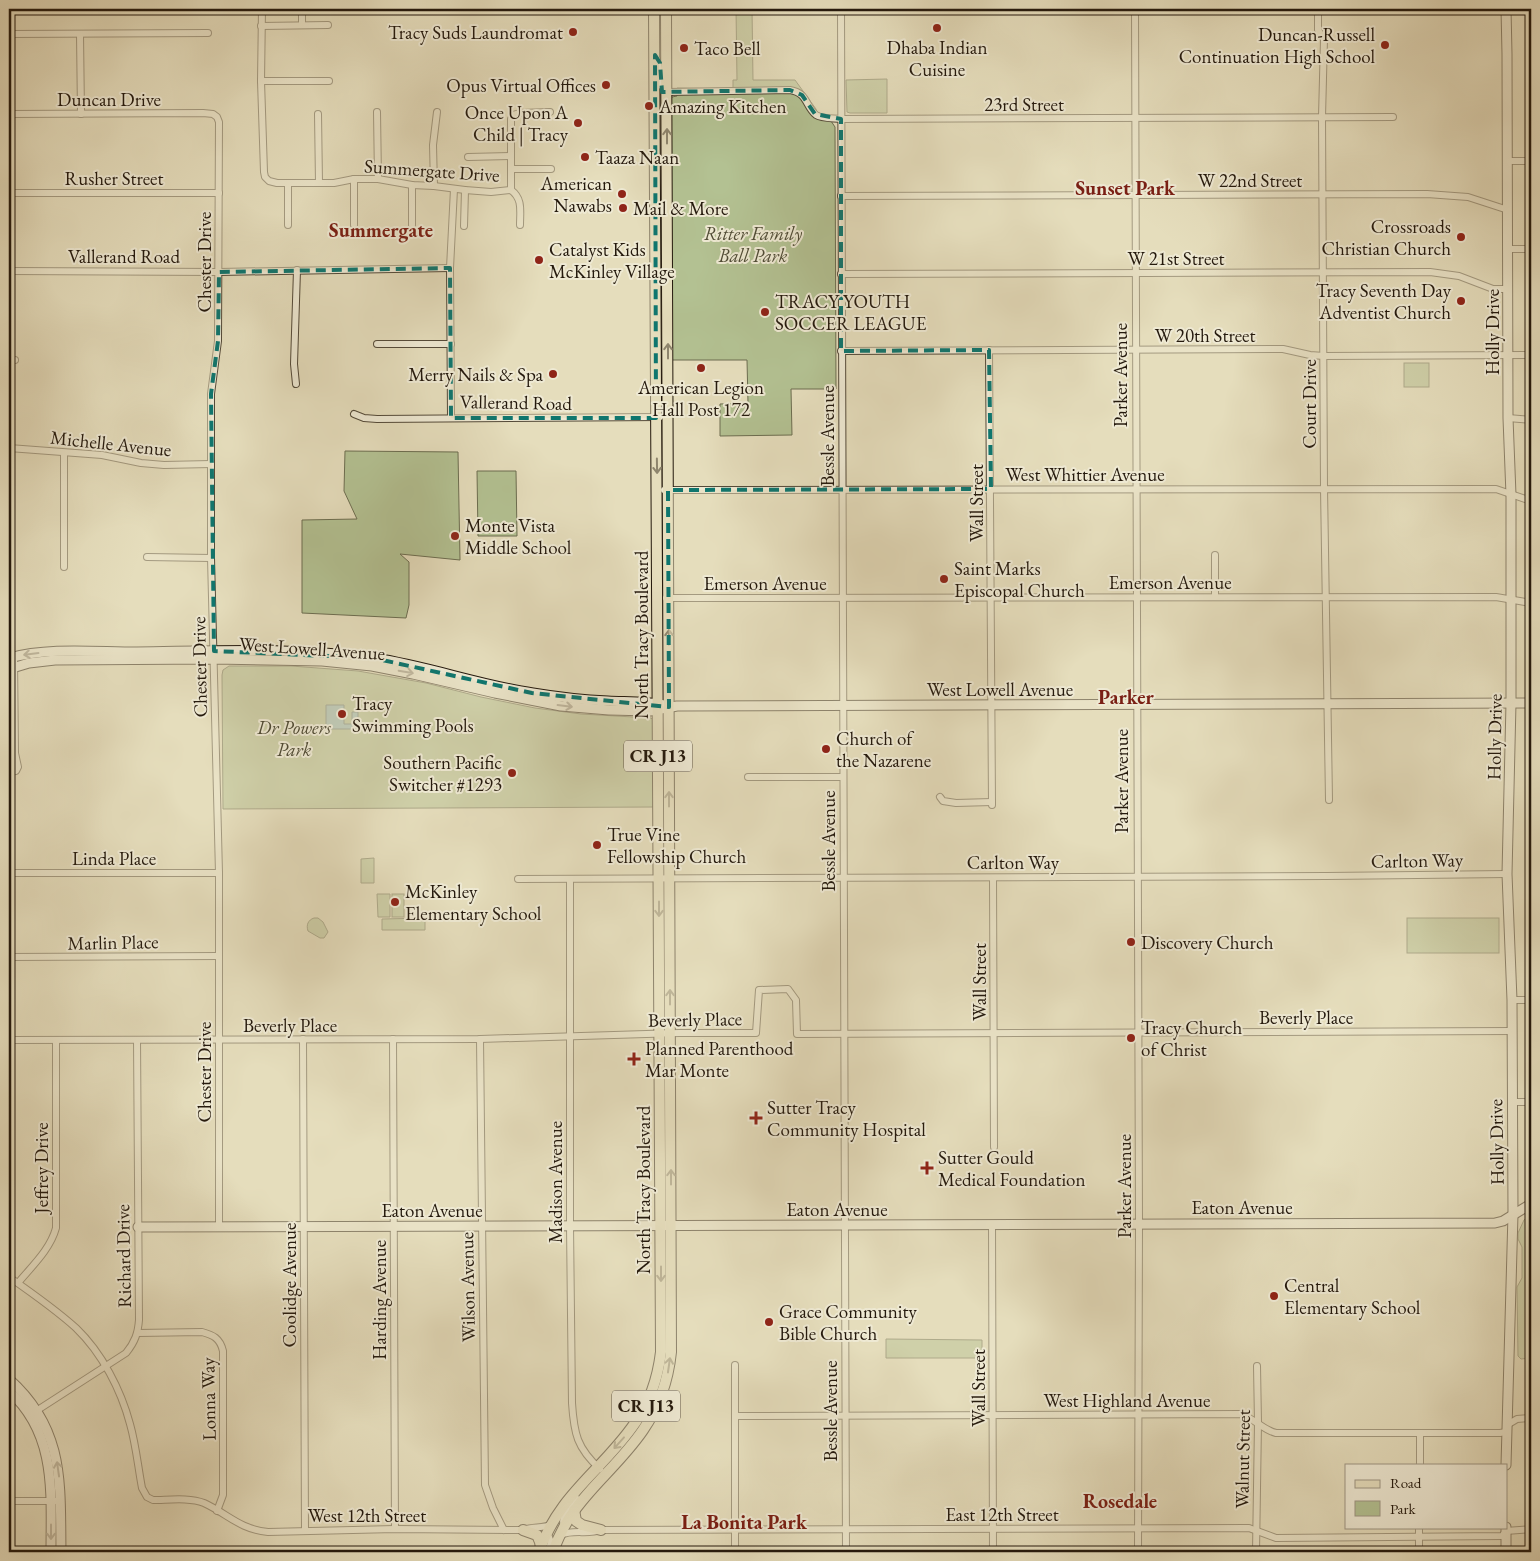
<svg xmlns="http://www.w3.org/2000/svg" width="1540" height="1561" viewBox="0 0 1540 1561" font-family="'EB Garamond',serif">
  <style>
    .green { fill: #b3c192; stroke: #6c6d50 }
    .water { fill: #98bab8; stroke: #6a7a74 }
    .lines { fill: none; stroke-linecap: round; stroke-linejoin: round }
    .street-casing { stroke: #544a39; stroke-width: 8 }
    .secondary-casing { stroke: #24190d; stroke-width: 11 }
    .primary-casing { stroke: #24190d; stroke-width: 12 }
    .street { stroke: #eee9d3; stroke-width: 6 }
    .secondary { stroke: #eee9d3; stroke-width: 9 }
    .primary { stroke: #e5ddbc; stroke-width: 10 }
    .oneway { stroke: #8e856d }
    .oneway2 { stroke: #938b7a }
    .marked { fill: none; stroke: #0f766e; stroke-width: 4; stroke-dasharray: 10 6; stroke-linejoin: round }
    .poi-dot { fill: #8f2418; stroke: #eee9d3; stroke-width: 2 }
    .labels { text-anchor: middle; stroke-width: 4; stroke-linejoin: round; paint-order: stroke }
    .shield { fill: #eee9d3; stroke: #615748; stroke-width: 1 }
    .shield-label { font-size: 18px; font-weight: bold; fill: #24190d }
    .poi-label { font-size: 19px; fill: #24190d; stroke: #eee9d3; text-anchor: start }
    .street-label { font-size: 19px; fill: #24190d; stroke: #eee9d3 }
    .park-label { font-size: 19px; font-style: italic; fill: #4f4b35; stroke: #eee9d3 }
    .neighbourhood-label { font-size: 20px; font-weight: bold; fill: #7a1f14; stroke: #eee9d3 }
  </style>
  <rect width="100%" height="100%" fill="#e5ddbc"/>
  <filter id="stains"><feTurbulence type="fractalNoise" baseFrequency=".004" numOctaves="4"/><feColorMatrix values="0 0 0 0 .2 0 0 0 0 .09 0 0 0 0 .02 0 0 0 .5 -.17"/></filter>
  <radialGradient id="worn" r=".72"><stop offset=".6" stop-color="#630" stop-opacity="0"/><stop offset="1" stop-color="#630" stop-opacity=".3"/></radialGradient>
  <!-- green -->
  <g class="green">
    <path d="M 736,9 L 752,9 L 753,80 L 795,80 L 816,109 L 818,118 L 831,121 L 835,127 L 836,389 L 791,389 L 792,435 L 720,436 L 720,404 L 748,403 L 747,360 L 672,360 L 671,99 L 672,97 L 677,96 L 677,88 L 733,89 L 733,80 L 737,80 Z"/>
    <path d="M 887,79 L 887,113 L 850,113 L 847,112 L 846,80 Z"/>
    <rect x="1404" y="363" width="25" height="24"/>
    <path d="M 345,451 L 458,452 L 460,560 L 400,554 L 409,562 L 409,605 L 406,618 L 302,613 L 302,520 L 357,519 L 344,491 Z"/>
    <path d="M 477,471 L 516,471 L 517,536 L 478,536 Z"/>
    <path d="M 229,666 L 291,666 L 358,671 L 426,683 L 481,697 L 535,708 L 581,714 L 651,718 L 654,721 L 655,807 L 223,809 L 222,675 L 223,670 Z"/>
    <path d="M 374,858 L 374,883 L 361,883 L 361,859 Z"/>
    <path d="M 377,894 L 390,894 L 390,917 L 378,917 Z"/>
    <rect x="392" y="894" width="12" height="23"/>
    <path d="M 314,918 L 318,918 L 323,922 L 328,932 L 324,938 L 320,938 L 308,931 C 306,925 308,920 314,918 Z"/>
    <path d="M 425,918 L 425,930 L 382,930 L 382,919 Z"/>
    <rect x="1407" y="918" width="92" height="35"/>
    <path d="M 1531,1213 L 1531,1358 L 1521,1359 L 1518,1356 L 1517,1287 L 1522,1278 L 1522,1247 L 1518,1239 L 1518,1233 L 1524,1220 Z"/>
    <path d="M 886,1339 L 982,1340 L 982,1358 L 886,1358 Z"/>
  </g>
  <!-- water -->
  <path class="water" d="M 326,705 L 344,705 L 344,724 L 352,724 L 352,712 L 358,712 L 358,729 L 326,729 Z"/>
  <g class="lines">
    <defs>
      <g id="street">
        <path d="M 262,9 L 261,81 L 264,172 L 265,177 L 269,181 L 277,183 L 334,183 L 354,179 L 378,179 L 412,185 L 434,186 L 465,190 L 491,192 L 511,190"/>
        <path d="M 302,9 L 302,25"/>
        <path d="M 841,9 L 846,1552"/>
        <path d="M 1135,9 L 1139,1224 L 1138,1552"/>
        <path d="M 1318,9 L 1318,30 L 1324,39 L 1322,117 L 1324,488 L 1329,800"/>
        <path d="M 261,26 L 328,25"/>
        <path d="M 9,34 L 208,33"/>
        <path d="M 80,34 L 81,114"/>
        <path d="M 655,56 C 664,69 654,83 667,92 L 790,90 C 808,93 805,106 816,115 C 822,119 834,118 841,119 L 1393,117"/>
        <path d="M 261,81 L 329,81"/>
        <path d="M 377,112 L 378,179"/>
        <path d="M 9,114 L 203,113 L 213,114 L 217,117 L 219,122 L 218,341 L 211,394 L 211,558 L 219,873 L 219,1227"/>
        <path d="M 318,114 L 319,183"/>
        <path d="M 468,157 L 511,156"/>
        <path d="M 1507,161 L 1531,161"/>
        <path d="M 511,169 L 551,169"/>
        <path d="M 354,179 L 354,225"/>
        <path d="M 288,184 L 288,225"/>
        <path d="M 434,186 L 433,145 L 437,112"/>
        <path d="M 511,190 L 511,119 L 513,115 L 520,113 L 550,112"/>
        <path d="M 511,190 C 523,199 520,211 520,225"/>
        <path d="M 9,193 L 219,193"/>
        <path d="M 841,196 L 1427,194 L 1468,197 L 1508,210"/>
        <path d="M 412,225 L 412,185"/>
        <path d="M 464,226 L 465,190"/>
        <path d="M 1508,249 L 1531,249"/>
        <path d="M 9,271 L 219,272 L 450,268"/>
        <path d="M 841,274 L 1430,272 L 1459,276 L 1493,289 L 1508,289"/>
        <path d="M 377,344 L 451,344"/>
        <path d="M 989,350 L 992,805"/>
        <path d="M 841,351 L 1283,349 L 1310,355 L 1324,356 L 1531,355"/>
        <path d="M 9,360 L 15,360"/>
        <path d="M 296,384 L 294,364 L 297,270"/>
        <path d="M 354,414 L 364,418 L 377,419 L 660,417"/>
        <path d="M 451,418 L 450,268 L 454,189"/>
        <path d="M 1508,418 L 1531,420"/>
        <path d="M 9,448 L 102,455 L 141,463 L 164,465 L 211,464"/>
        <path d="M 64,453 L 64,567"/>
        <path d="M 664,490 L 1496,489 L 1531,501"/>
        <path d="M 1215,555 L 1215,597"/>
        <path d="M 147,557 L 211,558"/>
        <path d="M 666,598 L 1496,597 L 1531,603"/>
        <path d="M 9,772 L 16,771 L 18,767 L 15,753 L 14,657"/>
        <path d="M 748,777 L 843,777"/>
        <path d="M 940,797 L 943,801 L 956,803 L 992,802"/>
        <path d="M 9,873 L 219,873"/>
        <path d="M 993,878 L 994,1147"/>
        <path d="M 518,879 L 1327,876 L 1507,874"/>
        <path d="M 570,879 L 570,1226 L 572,1403 C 574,1434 577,1448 600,1469"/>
        <path d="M 9,957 L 219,956"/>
        <path d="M 1512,1000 L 1531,1000"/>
        <path d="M 303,1039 L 305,1530"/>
        <path d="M 393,1039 L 395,1529"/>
        <path d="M 480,1039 L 485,1485 L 493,1508 L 504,1530"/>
        <path d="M 9,1040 L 480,1039 L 679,1033 L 756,1033 L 759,990 L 788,989 L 796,1000 L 797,1034 L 1513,1031"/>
        <path d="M 1512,1102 L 1531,1102"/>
        <path d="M 992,1224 L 993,1552"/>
        <path d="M 9,1277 C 32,1293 55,1309 76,1328 C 102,1353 121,1390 130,1424 C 136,1445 138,1467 142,1488 L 147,1497 L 153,1500 C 168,1500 189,1497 204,1503 C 228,1514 239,1529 268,1532 L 395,1529 L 523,1530 C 532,1526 544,1529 552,1524"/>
        <path d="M 18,1283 C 31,1267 50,1250 56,1228 L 56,1040"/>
        <path d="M 138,1333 L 202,1332 C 213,1335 220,1338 223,1351 L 223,1495 L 217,1511"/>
        <path d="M 735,1365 L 735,1552"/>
        <path d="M 33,1413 L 126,1353 C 135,1342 138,1333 139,1320 L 137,1040"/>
        <path d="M 736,1416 L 1240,1414 C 1254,1418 1263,1430 1276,1433 L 1500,1433 L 1506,1432 L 1507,1425 L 1517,1419 L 1531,1418"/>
        <path d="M 1420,1465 L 1420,1433"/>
        <path d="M 9,1501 L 61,1501"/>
        <path d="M 564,1526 C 560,1516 570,1506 576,1498"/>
        <path d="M 547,1532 L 551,1542 L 548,1552"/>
        <path d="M 561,1535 C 573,1529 588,1535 601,1530 L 1249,1528 L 1276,1538 L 1502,1536 L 1506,1531 L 1531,1529"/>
        <path d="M 1256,1552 L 1258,1423 L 1257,1366"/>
        <path d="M 1419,1552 L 1419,1527"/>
      </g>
      <g id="secondary">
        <path d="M 1506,9 L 1507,54 L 1508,418 L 1511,495 L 1511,703 L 1507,874 L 1512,1000 L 1513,1214 L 1506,1465"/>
        <path d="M 9,658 C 49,647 95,652 137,652 C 215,651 296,647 374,658 C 428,666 479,685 533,693 C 557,697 583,700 608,701 C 626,702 646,701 664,705"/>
        <path d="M 9,669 L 29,663 L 55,660 L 214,659 L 322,661 L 372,666 L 413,674 L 495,693 L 561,706 L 609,710 L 650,711 L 677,706 L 1531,703"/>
        <path d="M 138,1227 L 1495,1223 L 1503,1221 L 1531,1204"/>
        <path d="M 9,1379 C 65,1429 60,1483 61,1552"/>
        <path d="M 9,1391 C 57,1434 51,1493 51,1552"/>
        <path d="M 1506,1552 L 1506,1527"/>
      </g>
      <g id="primary">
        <path d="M 574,1510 L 576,1521 L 582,1525 L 601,1530"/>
        <path d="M 523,1530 L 537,1535 L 540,1542 L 541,1548"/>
        <path d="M 539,1552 C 559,1494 603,1470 635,1423 C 650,1402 658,1377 661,1352 L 654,9"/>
        <path d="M 553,1552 C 571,1498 613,1474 643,1430 C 659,1407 668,1381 671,1352 L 666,9"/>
      </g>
    </defs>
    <!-- street casing -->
    <use href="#street" class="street-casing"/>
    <!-- secondary casing -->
    <use href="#secondary" class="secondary-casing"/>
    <!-- primary casing -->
    <use href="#primary" class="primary-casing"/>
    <!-- street -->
    <use href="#street" class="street"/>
    <!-- secondary -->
    <use href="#secondary" class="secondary"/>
    <!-- primary -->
    <use href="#primary" class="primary"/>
  </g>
  <!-- one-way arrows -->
  <defs><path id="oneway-shaft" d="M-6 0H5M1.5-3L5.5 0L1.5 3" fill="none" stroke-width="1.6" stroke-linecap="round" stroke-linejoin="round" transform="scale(1.25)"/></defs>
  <g class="oneway">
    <use href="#oneway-shaft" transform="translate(667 136) rotate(-90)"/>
    <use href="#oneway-shaft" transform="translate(668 351) rotate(-90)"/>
    <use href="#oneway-shaft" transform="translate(657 466) rotate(89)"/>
    <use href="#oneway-shaft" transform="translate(669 637) rotate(-90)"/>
    <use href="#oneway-shaft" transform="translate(669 799) rotate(-90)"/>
    <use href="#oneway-shaft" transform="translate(659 909) rotate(90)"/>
    <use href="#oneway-shaft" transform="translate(670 997) rotate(-90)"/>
    <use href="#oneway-shaft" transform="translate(671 1177) rotate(-90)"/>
    <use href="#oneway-shaft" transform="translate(661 1274) rotate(90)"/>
    <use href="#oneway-shaft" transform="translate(669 1365) rotate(-82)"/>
    <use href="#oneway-shaft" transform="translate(619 1443) rotate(132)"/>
  </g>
  <g class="oneway2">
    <use href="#oneway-shaft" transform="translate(31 654) rotate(173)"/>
    <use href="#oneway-shaft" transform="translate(406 672) rotate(10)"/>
    <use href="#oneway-shaft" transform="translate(565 706) rotate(7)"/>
    <use href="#oneway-shaft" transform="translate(58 1469) rotate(-98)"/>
    <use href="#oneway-shaft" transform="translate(51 1532) rotate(90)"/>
  </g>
  <!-- marked area -->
  <path d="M0 0H1540V1561H0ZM 655,55 L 660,63 L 662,92 L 790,90 L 802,95 L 815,114 L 841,119 L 841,351 L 989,350 L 991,489 L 668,490 L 669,707 L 532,693 L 373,658 L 214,651 L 211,394 L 218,341 L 219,272 L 450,268 L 451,418 L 656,418 Z" fill="#e5ddbc" fill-opacity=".55" fill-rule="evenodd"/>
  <path class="marked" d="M 655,55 L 660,63 L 662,92 L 790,90 L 802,95 L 815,114 L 841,119 L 841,351 L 989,350 L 991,489 L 668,490 L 669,707 L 532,693 L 373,658 L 214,651 L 211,394 L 218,341 L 219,272 L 450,268 L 451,418 L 656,418 Z"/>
  <!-- markers -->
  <g class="poi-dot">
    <circle cx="937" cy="28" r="5"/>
    <circle cx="573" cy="32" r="5"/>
    <circle cx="1385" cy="45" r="5"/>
    <circle cx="684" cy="48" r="5"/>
    <circle cx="606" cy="85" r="5"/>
    <circle cx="649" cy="106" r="5"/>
    <circle cx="578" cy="123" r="5"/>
    <circle cx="585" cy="157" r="5"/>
    <circle cx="622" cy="194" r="5"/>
    <circle cx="623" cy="208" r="5"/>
    <circle cx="1461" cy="237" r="5"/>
    <circle cx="539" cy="260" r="5"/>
    <circle cx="1461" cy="301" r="5"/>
    <circle cx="765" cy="312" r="5"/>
    <circle cx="701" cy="368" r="5"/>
    <circle cx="553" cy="374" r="5"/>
    <circle cx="455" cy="536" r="5"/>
    <circle cx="944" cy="579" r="5"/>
    <circle cx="342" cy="714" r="5"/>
    <circle cx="826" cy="749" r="5"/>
    <circle cx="512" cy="773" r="5"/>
    <circle cx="597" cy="845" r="5"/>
    <circle cx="395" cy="902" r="5"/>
    <circle cx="1131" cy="942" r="5"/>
    <circle cx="1131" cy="1038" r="5"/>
    <path d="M631.5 1051.5h5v5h5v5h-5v5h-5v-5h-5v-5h5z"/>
    <path d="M753.5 1110.5h5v5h5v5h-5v5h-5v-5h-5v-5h5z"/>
    <path d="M924.5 1160.5h5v5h5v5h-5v5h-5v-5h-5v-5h5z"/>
    <circle cx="1274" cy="1296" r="5"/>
    <circle cx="769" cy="1322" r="5"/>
  </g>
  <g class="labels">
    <!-- shield labels -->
    <g class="shield">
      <rect x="624" y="740.5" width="68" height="31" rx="4"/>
      <rect x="612" y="1390.5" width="68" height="31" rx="4"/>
    </g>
    <g class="shield-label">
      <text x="658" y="762">CR J13</text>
      <text x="646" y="1412">CR J13</text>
    </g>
    <!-- poi labels -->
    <g class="poi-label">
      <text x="563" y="39" text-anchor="end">Tracy Suds Laundromat</text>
      <text x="1375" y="41" text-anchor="end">Duncan-Russell<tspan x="1375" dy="22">Continuation High School</tspan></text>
      <text x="937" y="54" text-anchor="middle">Dhaba Indian<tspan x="937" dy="22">Cuisine</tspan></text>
      <text x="694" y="55">Taco Bell</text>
      <text x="596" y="92" text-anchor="end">Opus Virtual Offices</text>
      <text x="659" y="113">Amazing Kitchen</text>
      <text x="568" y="119" text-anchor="end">Once Upon A<tspan x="568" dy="22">Child | Tracy</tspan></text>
      <text x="595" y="164">Taaza Naan</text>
      <text x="612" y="190" text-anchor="end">American<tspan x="612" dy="22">Nawabs</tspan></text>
      <text x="633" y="215">Mail &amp; More</text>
      <text x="1451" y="233" text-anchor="end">Crossroads<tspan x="1451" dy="22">Christian Church</tspan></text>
      <text x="549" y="256">Catalyst Kids<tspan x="549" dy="22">McKinley Village</tspan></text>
      <text x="1451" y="297" text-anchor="end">Tracy Seventh Day<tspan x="1451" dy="22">Adventist Church</tspan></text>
      <text x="775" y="308">TRACY YOUTH<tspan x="775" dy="22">SOCCER LEAGUE</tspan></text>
      <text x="543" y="381" text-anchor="end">Merry Nails &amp; Spa</text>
      <text x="701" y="394" text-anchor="middle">American Legion<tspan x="701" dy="22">Hall Post 172</tspan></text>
      <text x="465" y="532">Monte Vista<tspan x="465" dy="22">Middle School</tspan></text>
      <text x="954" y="575">Saint Marks<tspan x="954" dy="22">Episcopal Church</tspan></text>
      <text x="352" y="710">Tracy<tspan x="352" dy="22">Swimming Pools</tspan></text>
      <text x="836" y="745">Church of<tspan x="836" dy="22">the Nazarene</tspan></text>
      <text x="502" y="769" text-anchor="end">Southern Pacific<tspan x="502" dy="22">Switcher #1293</tspan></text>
      <text x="607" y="841">True Vine<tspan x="607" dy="22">Fellowship Church</tspan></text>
      <text x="405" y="898">McKinley<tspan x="405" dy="22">Elementary School</tspan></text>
      <text x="1141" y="949">Discovery Church</text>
      <text x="1141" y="1034">Tracy Church<tspan x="1141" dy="22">of Christ</tspan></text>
      <text x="645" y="1055">Planned Parenthood<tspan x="645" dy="22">Mar Monte</tspan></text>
      <text x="767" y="1114">Sutter Tracy<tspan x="767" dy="22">Community Hospital</tspan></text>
      <text x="938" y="1164">Sutter Gould<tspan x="938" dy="22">Medical Foundation</tspan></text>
      <text x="1284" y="1292">Central<tspan x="1284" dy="22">Elementary School</tspan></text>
      <text x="779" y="1318">Grace Community<tspan x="779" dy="22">Bible Church</tspan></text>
    </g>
    <!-- street labels -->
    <g class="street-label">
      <text x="109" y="106">Duncan Drive</text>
      <text x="1024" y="111">23rd Street</text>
      <text transform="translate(432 170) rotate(4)" y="7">Summergate Drive</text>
      <text x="114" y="185">Rusher Street</text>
      <text x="1250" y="187">W 22nd Street</text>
      <text x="124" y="263">Vallerand Road</text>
      <text x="1176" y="265">W 21st Street</text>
      <text transform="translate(204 262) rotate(-90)" y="7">Chester Drive</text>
      <text transform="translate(1492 332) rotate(-90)" y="7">Holly Drive</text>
      <text x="1205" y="342">W 20th Street</text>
      <text transform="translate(1120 375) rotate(-90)" y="7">Parker Avenue</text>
      <text transform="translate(516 402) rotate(1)" y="7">Vallerand Road</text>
      <text transform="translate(1309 404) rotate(-90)" y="7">Court Drive</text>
      <text transform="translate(827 436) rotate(-90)" y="7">Bessle Avenue</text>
      <text transform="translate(111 443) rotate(6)" y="7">Michelle Avenue</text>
      <text x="1085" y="481">West Whittier Avenue</text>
      <text transform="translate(976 503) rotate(-90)" y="7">Wall Street</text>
      <text x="1170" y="589">Emerson Avenue</text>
      <text x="765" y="590">Emerson Avenue</text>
      <text transform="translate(641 635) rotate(-90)" y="7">North Tracy Boulevard</text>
      <text transform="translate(312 648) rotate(4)" y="7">West Lowell Avenue</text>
      <text transform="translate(199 667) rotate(-91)" y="7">Chester Drive</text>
      <text x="1000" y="696">West Lowell Avenue</text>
      <text transform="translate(1494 737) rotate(-89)" y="7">Holly Drive</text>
      <text transform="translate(1121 781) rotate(-90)" y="7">Parker Avenue</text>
      <text transform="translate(828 841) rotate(-90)" y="7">Bessle Avenue</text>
      <text x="114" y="865">Linda Place</text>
      <text transform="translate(1417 860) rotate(-1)" y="7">Carlton Way</text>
      <text x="1013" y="869">Carlton Way</text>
      <text transform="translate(113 942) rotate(-1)" y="7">Marlin Place</text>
      <text transform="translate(979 982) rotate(-90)" y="7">Wall Street</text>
      <text x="1306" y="1024">Beverly Place</text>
      <text transform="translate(695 1019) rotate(-1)" y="7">Beverly Place</text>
      <text x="290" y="1032">Beverly Place</text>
      <text transform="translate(204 1072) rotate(-90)" y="7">Chester Drive</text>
      <text transform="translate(1496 1142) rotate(-91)" y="7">Holly Drive</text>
      <text transform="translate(41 1168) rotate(-90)" y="7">Jeffrey Drive</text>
      <text transform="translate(555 1182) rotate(-90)" y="7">Madison Avenue</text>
      <text transform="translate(1124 1186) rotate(-90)" y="7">Parker Avenue</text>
      <text transform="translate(643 1190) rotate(-90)" y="7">North Tracy Boulevard</text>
      <text x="1242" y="1214">Eaton Avenue</text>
      <text x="837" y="1216">Eaton Avenue</text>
      <text x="432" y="1217">Eaton Avenue</text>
      <text transform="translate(123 1256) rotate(-91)" y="7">Richard Drive</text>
      <text transform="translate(289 1285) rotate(-90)" y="7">Coolidge Avenue</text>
      <text transform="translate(467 1287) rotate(-91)" y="7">Wilson Avenue</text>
      <text transform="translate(379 1300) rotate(-90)" y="7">Harding Avenue</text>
      <text transform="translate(978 1388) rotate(-90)" y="7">Wall Street</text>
      <text transform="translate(208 1399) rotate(-91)" y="7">Lonna Way</text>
      <text x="1127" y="1407">West Highland Avenue</text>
      <text transform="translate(830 1411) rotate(-90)" y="7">Bessle Avenue</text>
      <text transform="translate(1242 1459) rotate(-89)" y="7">Walnut Street</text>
      <text x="1002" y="1521">East 12th Street</text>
      <text x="367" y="1522">West 12th Street</text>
    </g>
    <!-- park labels -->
    <g class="park-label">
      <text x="753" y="240">Ritter Family<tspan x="753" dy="22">Ball Park</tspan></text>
      <text x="294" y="734">Dr Powers<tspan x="294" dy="22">Park</tspan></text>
    </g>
    <!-- neighbourhood labels -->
    <g class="neighbourhood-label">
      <text x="1125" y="195">Sunset Park</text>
      <text x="381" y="237">Summergate</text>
      <text x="1126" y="704">Parker</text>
      <text x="1120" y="1508">Rosedale</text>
      <text x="744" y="1529">La Bonita Park</text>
    </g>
  </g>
  <!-- margin -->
  <rect width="1540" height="1561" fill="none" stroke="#e5ddbc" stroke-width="30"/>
  <rect x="10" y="10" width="1520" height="1541" fill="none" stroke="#24190d" stroke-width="2.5"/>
  <rect x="15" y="15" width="1510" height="1531" fill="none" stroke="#24190d"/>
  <!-- legend -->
  <rect x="1345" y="1464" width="162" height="65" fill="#eee9d3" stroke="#9d9684"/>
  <rect x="1355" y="1480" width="25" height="8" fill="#e5ddbc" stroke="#9d9684"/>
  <text x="1390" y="1488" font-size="15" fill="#24190d">Road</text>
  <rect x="1355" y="1501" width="25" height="15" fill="#b3c192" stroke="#9d9684"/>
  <text x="1390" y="1514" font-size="15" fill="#24190d">Park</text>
  <rect width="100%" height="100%" filter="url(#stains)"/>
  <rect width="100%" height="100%" fill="url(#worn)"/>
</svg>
